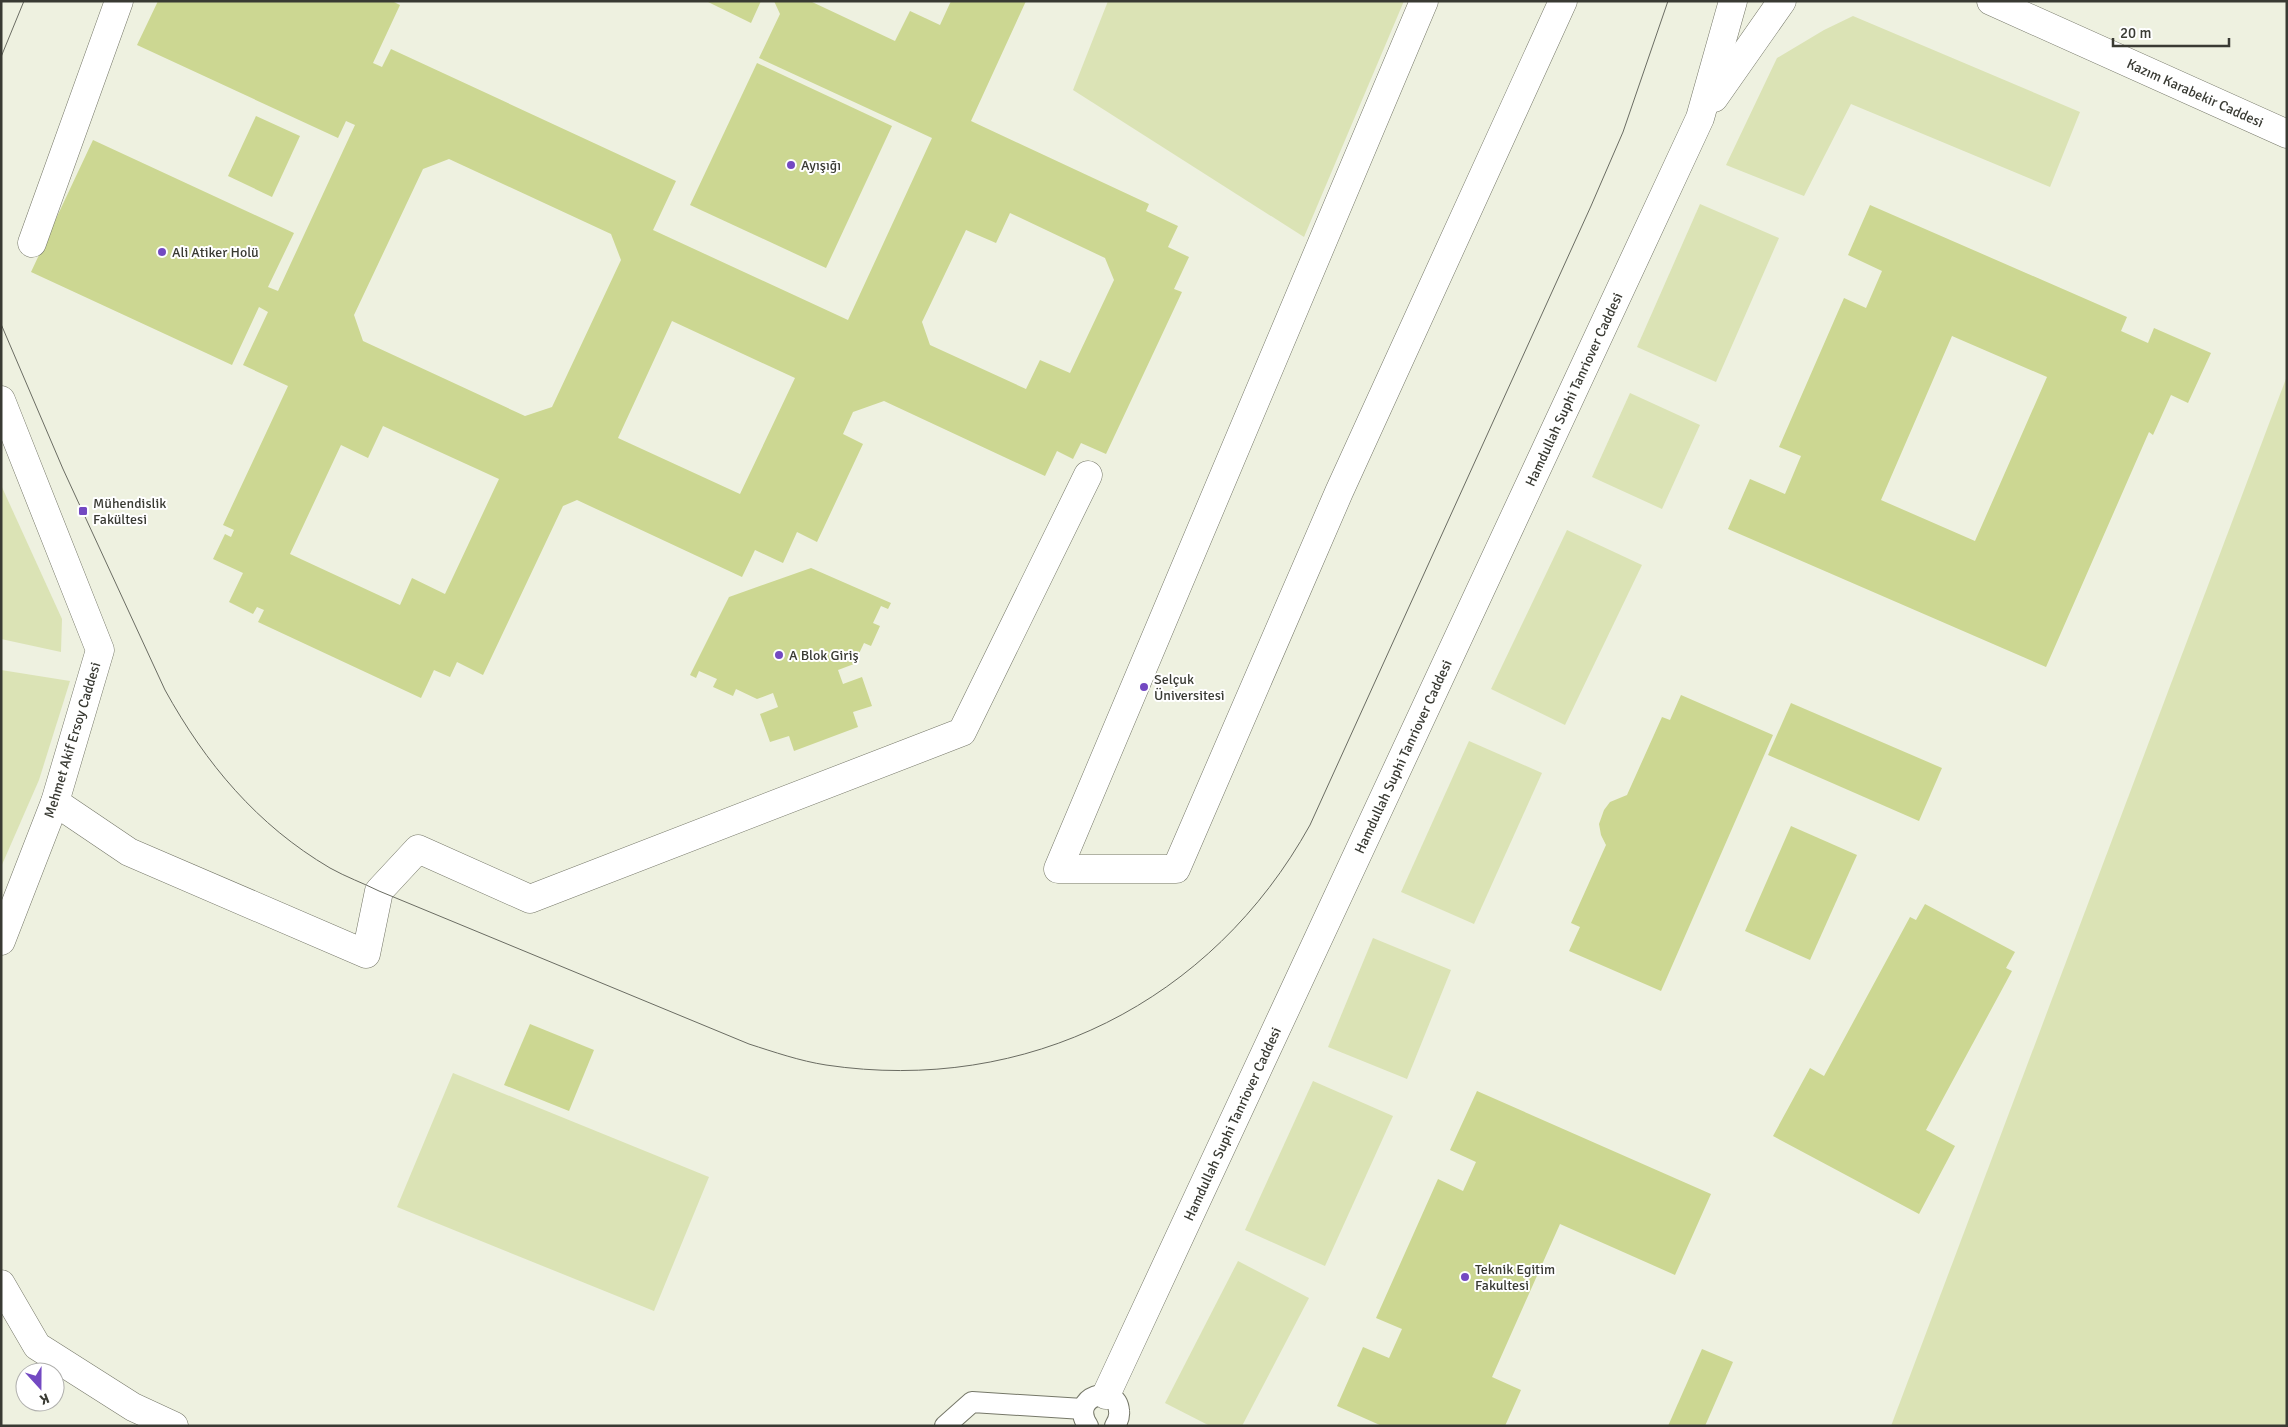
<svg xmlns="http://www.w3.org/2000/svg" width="2288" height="1427" viewBox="0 0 2288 1427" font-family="Signika,sans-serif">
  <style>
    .green { fill: #dbe3b5 }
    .building { fill: #ccd792; fill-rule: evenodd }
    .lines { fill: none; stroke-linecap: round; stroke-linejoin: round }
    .service-casing { stroke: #757768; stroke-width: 22 }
    .minor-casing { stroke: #757768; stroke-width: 29 }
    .tertiary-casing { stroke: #757768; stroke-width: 29 }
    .service { stroke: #fff; stroke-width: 20 }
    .minor { stroke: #fff; stroke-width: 28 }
    .tertiary { stroke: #fff; stroke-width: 28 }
    .tram { stroke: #6a6c62; stroke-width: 1 }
    .poi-dot { fill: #7349c2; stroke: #fff; stroke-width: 2 }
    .labels { text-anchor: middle; stroke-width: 4; stroke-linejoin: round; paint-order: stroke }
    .street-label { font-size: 14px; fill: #393a33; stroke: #fff }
    .poi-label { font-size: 14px; fill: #393a33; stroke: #fff; text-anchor: start }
  </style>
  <rect width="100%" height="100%" fill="#eef1e0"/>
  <!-- green -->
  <g class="green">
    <path d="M 1108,1 L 1404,1 L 1304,237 L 1073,90 Z"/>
    <path d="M 1853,16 L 2080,112 L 2050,187 L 1851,104 L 1804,196 L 1726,165 L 1777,58 L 1824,30 Z"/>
    <path d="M 1700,204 L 1779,238 L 1716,382 L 1637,347 Z"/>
    <path d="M 2287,376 L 2287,1426 L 1891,1426 Z"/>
    <path d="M 1630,393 L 1700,425 L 1662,509 L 1592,477 Z"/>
    <path d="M 1,485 L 62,619 L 61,652 L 1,639 Z"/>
    <path d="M 1567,530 L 1642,565 L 1565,725 L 1491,689 Z"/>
    <path d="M 1,670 L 70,681 L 39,780 L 1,867 Z"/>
    <path d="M 1469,741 L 1542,773 L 1474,924 L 1401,892 Z"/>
    <path d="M 1373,938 L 1451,970 L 1407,1079 L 1328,1047 Z"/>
    <path d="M 453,1073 L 709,1177 L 654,1311 L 397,1207 Z"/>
    <path d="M 1313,1081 L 1393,1116 L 1325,1266 L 1245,1230 Z"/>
    <path d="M 1238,1261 L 1309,1298 L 1242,1426 L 1210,1426 L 1165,1403 Z"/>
  </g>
  <!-- building -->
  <g class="building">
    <path d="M 158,1 L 392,1 L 400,5 L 373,63 L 382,67 L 391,49 L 676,181 L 653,230 L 848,320 L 932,138 L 759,58 L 780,14 L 774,1 L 810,1 L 895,41 L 910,11 L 940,25 L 951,1 L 1026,1 L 971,121 L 1149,204 L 1146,211 L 1178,226 L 1168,247 L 1189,257 L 1174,289 L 1182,292 L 1106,454 L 1081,443 L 1073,459 L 1057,451 L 1045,476 L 884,401 L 853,412 L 843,434 L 863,444 L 817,542 L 797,532 L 783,563 L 755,550 L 742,577 L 577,500 L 563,506 L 483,675 L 457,662 L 450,677 L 434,670 L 421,698 L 258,622 L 264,610 L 257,607 L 253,614 L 229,602 L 243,573 L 213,559 L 225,534 L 231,537 L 234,530 L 223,525 L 288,386 L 243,365 L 268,312 L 259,307 L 232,365 L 31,272 L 93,140 L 294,233 L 268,287 L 278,291 L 355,125 L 346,121 L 338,138 L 137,45 ZM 449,159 L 611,234 L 621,260 L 552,407 L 525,416 L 363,341 L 354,315 L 423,169 ZM 1010,213 L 1105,258 L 1114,280 L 1070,373 L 1040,360 L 1026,389 L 930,345 L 922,322 L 966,230 L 996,243 ZM 672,321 L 795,378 L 740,494 L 618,438 ZM 383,426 L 499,479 L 445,594 L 412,578 L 400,605 L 290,554 L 341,445 L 368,458 Z"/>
    <path d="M 706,1 L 761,1 L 751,23 Z"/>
    <path d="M 757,63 L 892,126 L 826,268 L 690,205 Z"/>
    <path d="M 256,116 L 300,136 L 272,197 L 228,176 Z"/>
    <path d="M 1870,205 L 2127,317 L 2121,331 L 2148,343 L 2154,328 L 2211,353 L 2188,403 L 2171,395 L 2153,435 L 2149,432 L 2046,667 L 1728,529 L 1750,479 L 1785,494 L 1801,456 L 1779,447 L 1844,298 L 1866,308 L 1882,271 L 1848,255 ZM 1952,336 L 2047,377 L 1975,541 L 1881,500 Z"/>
    <path d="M 811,568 L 891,603 L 888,609 L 881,606 L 873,623 L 880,626 L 871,646 L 864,643 L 854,664 L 838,670 L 843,684 L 862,677 L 872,706 L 853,712 L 858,727 L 794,751 L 789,736 L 770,742 L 760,714 L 778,707 L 773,693 L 757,699 L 736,689 L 733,696 L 713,687 L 717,679 L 699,671 L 696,678 L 690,675 L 729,597 Z"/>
    <path d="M 1681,695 L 1773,735 L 1661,991 L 1569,951 L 1580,927 L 1571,923 L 1606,845 L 1601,835 L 1599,824 L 1604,810 L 1610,802 L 1627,795 L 1662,717 L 1670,720 Z"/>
    <path d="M 1791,703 L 1942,768 L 1919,821 L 1768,755 Z"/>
    <path d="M 1791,826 L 1857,855 L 1810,960 L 1745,931 Z"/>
    <path d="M 1925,904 L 2015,952 L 2006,968 L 2012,971 L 1926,1130 L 1955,1146 L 1919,1214 L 1773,1136 L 1810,1068 L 1824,1076 L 1910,917 L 1916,920 Z"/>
    <path d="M 530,1024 L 594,1050 L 569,1111 L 504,1085 Z"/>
    <path d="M 1477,1091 L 1711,1194 L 1675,1275 L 1560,1224 L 1492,1377 L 1521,1390 L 1505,1426 L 1382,1426 L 1337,1406 L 1363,1347 L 1389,1358 L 1402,1329 L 1376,1318 L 1438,1179 L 1463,1191 L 1476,1162 L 1450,1150 Z"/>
    <path d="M 1702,1349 L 1733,1362 L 1705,1426 L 1668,1426 Z"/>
  </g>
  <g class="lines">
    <defs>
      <g id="service">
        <path d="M 945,1426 L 972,1402 L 1083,1409"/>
        <path d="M 1088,1426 C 1068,1396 1117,1382 1119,1411 C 1120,1417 1118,1421 1115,1426"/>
      </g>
      <g id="minor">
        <path d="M 1424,1 L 1058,869 L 1176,869 L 1339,492 L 1563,1"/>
        <path d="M 32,243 L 119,1"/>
        <path d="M 55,802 L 129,852 L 366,954 L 379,891 L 418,849 L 530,899 L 962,732 L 1088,475"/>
        <path d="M 1,1284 L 37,1346 L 133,1407 L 174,1426"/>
      </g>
      <g id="tertiary">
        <path id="s1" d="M 1991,1 L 2287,134"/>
        <path d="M 1714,98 L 1782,1"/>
        <path d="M 1,400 L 100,650 L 55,802 L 1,941"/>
        <path id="s2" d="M 1106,1395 L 1700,118 L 1733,1"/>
      </g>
    </defs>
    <!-- service casing -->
    <use href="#service" class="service-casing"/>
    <!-- minor casing -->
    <use href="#minor" class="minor-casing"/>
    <!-- tertiary casing -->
    <use href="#tertiary" class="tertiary-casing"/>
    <!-- service -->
    <use href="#service" class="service"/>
    <!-- minor -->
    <use href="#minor" class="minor"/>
    <!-- tertiary -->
    <use href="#tertiary" class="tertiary"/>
    <!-- tram -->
    <g class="tram">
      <path d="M 1,57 L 24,1"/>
      <path d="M 1,324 L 63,469 L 165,690 C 206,764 257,825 330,868 C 346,877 363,883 379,891 L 749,1044 C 774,1052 800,1061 826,1065 C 1027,1095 1212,1002 1310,825 L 1591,206 L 1623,132 L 1668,1"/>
    </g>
  </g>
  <!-- markers -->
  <g class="poi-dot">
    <circle cx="791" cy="165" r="5"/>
    <circle cx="162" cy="252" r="5"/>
    <rect x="78" y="506" width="10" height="10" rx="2.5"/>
    <circle cx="779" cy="655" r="5"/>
    <circle cx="1144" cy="687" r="5"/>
    <circle cx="1465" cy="1277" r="5"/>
  </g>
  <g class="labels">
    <!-- street labels -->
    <g class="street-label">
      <text dy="5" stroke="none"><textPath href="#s1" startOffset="224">Kazım Karabekir Caddesi</textPath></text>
      <text dy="5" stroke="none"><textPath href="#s2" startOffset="1109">Hamdullah Suphi Tanriover Caddesi</textPath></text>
      <text transform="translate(72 740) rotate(-73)" y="5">Mehmet Akif Ersoy Caddesi</text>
      <text dy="5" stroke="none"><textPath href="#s2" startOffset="704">Hamdullah Suphi Tanriover Caddesi</textPath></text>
      <text dy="5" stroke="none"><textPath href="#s2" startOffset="299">Hamdullah Suphi Tanriover Caddesi</textPath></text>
    </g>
    <!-- poi labels -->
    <g class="poi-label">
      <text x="801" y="170">Ayışığı</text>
      <text x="172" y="257">Ali Atiker Holü</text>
      <text x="93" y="508">Mühendislik<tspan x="93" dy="16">Fakültesi</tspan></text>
      <text x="789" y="660">A Blok Giriş</text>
      <text x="1154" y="684">Selçuk<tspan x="1154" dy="16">Üniversitesi</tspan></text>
      <text x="1475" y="1274">Teknik Egitim<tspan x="1475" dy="16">Fakultesi</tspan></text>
    </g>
  </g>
  <!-- border -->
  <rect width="2288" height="1427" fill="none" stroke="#393a33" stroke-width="5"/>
  <!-- north arrow -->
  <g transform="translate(40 1387) rotate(159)"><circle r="24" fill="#ffffff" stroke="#b0b0ad"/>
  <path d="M0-4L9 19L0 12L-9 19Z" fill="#7349c2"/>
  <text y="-8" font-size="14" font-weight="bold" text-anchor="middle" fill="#393a33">K</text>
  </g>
  <!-- scale -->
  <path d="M2113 38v8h116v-8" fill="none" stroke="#393a33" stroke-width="2.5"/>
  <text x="2120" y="38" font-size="15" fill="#393a33" stroke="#ffffff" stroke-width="4" paint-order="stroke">20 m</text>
</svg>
